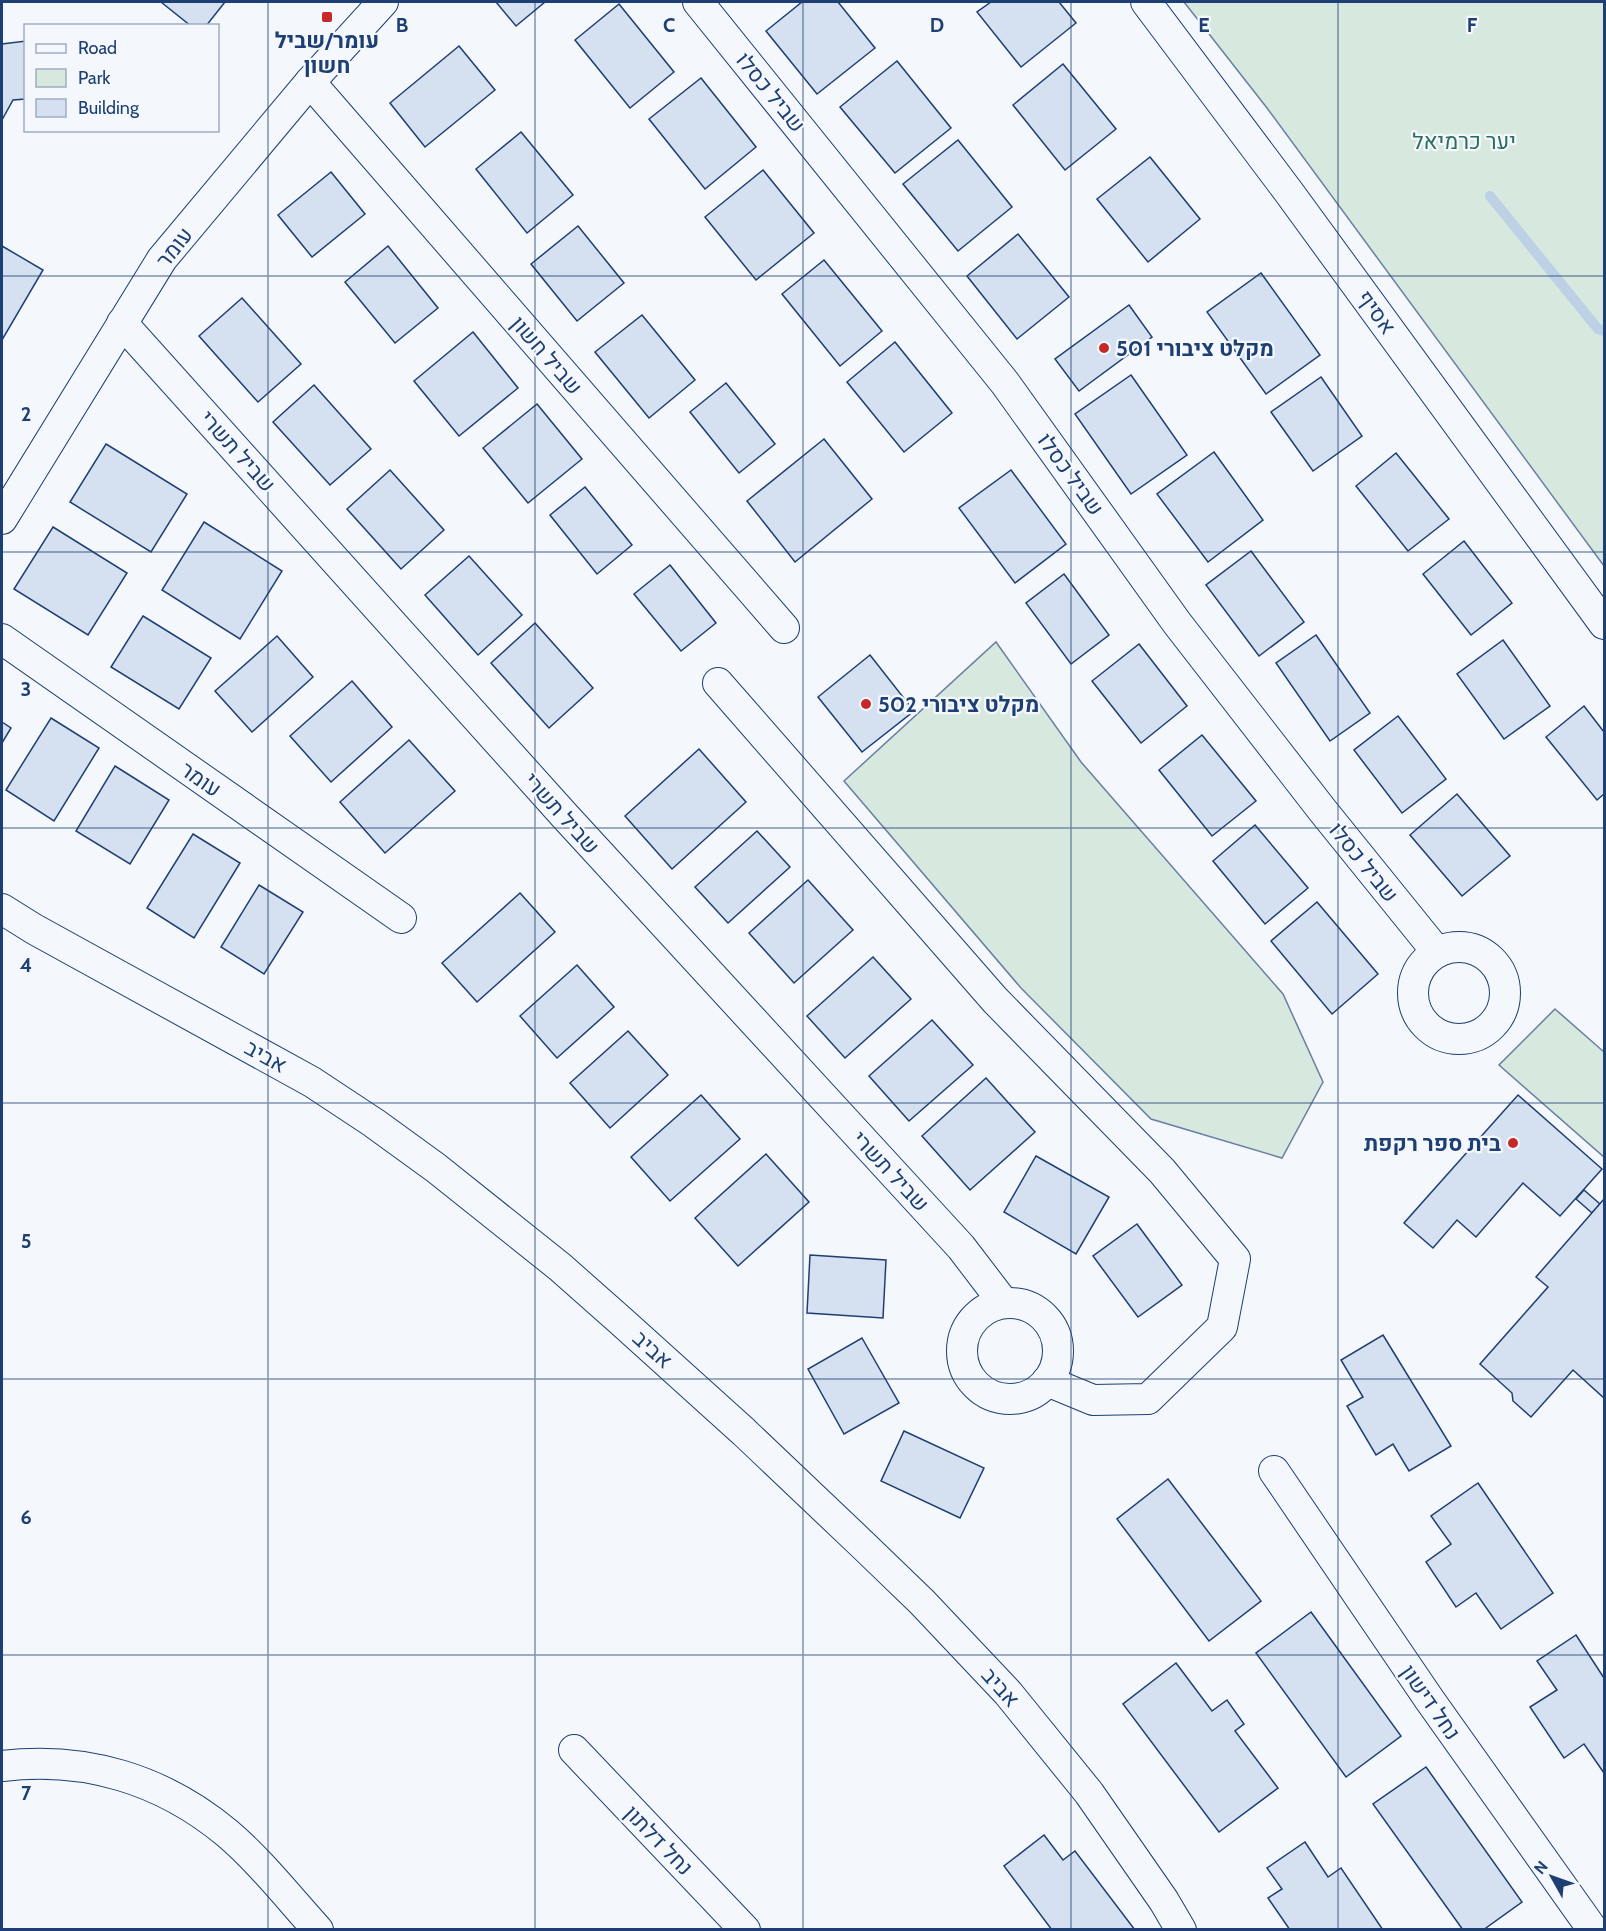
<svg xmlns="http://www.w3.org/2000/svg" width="1606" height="1931" viewBox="0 0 1606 1931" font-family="Cabin,Heebo,sans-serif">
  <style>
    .green { fill: #d7e8df; stroke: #687fa3; stroke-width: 1.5 }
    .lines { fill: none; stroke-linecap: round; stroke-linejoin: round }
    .stream { stroke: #bed0e5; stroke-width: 10 }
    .building { fill: #d5e0f0; stroke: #1d3f73; stroke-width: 1.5 }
    .minor-casing { stroke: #1d3f73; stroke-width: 32 }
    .minor { stroke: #f4f7fb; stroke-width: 30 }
    .grid { fill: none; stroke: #1d3f73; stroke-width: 1.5; stroke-opacity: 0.55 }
    .poi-dot { fill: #c62828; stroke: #f4f7fb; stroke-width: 2 }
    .labels { text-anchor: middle; stroke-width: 4.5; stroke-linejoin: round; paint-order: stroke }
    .poi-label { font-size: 22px; font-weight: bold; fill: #1d3f73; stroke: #f4f7fb; text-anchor: start }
    .street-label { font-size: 22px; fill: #1d3f73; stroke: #f4f7fb }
    .park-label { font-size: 22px; fill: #2c6c60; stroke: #f4f7fb }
    .grid-label { font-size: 20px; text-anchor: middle; font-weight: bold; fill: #1d3f73; stroke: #f4f7fb; stroke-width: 4.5; stroke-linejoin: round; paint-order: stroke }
  </style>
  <rect width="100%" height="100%" fill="#f4f7fb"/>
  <!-- green -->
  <g class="green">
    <path d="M 1184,2 L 1604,2 L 1604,566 L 1267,108 Z"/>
    <path d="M 996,642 L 1081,762 L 1283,994 L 1323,1082 L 1282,1158 L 1151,1119 L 1021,988 L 844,781 Z"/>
    <path d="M 1555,1009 L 1604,1052 L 1604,1157 L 1499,1065 Z"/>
  </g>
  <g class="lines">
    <!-- stream -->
    <path class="stream" d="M 1490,196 L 1598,329 L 1604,331"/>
  </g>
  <!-- building -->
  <g class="building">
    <path d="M 161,2 L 225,2 L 206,26 L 191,26 Z"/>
    <path d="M 496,2 L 545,2 L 516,26 Z"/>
    <path d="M 802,2 L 838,2 L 875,48 L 817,94 L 766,31 Z"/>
    <path d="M 991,2 L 1059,2 L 1076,23 L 1021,67 L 977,12 Z"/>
    <path d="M 619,4 L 674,72 L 630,108 L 575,40 Z"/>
    <path d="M 26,41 L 26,99 L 13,100 L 2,120 L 2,44 Z"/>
    <path d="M 459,46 L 495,90 L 425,147 L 390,103 Z"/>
    <path d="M 897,61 L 951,128 L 895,173 L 840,107 Z"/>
    <path d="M 1063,64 L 1116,129 L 1065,170 L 1013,105 Z"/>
    <path d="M 701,78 L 756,147 L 705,189 L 649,119 Z"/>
    <path d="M 521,132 L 573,195 L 527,233 L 476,169 Z"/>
    <path d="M 958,140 L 1012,207 L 958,251 L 903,184 Z"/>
    <path d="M 1150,157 L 1200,219 L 1148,262 L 1097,199 Z"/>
    <path d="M 763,170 L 814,233 L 756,280 L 705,217 Z"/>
    <path d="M 331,172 L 365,214 L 312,257 L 278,215 Z"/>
    <path d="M 578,226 L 624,283 L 577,321 L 531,264 Z"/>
    <path d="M 1018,234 L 1069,297 L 1017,339 L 967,276 Z"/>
    <path d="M 2,246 L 43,270 L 2,340 Z"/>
    <path d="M 388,246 L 438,308 L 395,343 L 345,282 Z"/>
    <path d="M 824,260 L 882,331 L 840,366 L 782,294 Z"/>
    <path d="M 1261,273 L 1320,355 L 1266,394 L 1207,312 Z"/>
    <path d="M 242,298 L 301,364 L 258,402 L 199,336 Z"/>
    <path d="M 1129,305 L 1152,337 L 1079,391 L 1055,359 Z"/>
    <path d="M 642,315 L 695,380 L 649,418 L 595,352 Z"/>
    <path d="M 473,332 L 518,388 L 459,436 L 414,381 Z"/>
    <path d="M 895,342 L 952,413 L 904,452 L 847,382 Z"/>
    <path d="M 1131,375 L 1187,455 L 1131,494 L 1075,414 Z"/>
    <path d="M 1321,377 L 1362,436 L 1313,471 L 1271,412 Z"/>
    <path d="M 726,383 L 775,444 L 739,473 L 690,412 Z"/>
    <path d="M 314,385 L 371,449 L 330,485 L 273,422 Z"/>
    <path d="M 537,404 L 582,459 L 528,503 L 483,448 Z"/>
    <path d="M 824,439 L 872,499 L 795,562 L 747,501 Z"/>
    <path d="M 106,444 L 187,494 L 151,552 L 70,502 Z"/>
    <path d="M 1214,452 L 1263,520 L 1208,562 L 1157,494 Z"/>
    <path d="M 1396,453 L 1449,519 L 1408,551 L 1356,486 Z"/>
    <path d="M 390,470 L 444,530 L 401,569 L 347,509 Z"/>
    <path d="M 1011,470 L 1066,544 L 1015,583 L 959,508 Z"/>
    <path d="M 585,487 L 632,545 L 597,574 L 550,515 Z"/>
    <path d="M 204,522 L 282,571 L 240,639 L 162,590 Z"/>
    <path d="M 53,527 L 127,573 L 88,635 L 14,589 Z"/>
    <path d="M 1464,541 L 1512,603 L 1471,635 L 1423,574 Z"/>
    <path d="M 1251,551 L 1304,622 L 1259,656 L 1206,585 Z"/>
    <path d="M 469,556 L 522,615 L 478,655 L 425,595 Z"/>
    <path d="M 670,565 L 716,623 L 681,651 L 634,594 Z"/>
    <path d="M 1064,574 L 1109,635 L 1071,664 L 1026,603 Z"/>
    <path d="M 143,616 L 211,658 L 179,709 L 111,667 Z"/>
    <path d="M 535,623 L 593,688 L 549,728 L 491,663 Z"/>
    <path d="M 1316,635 L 1370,713 L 1330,741 L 1276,663 Z"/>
    <path d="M 277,636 L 313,677 L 252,732 L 215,691 Z"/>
    <path d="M 1503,640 L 1550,706 L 1504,739 L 1457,674 Z"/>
    <path d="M 1139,644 L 1187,706 L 1141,743 L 1092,681 Z"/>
    <path d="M 870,655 L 914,711 L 862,752 L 818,697 Z"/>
    <path d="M 352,681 L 392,727 L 331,782 L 290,736 Z"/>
    <path d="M 1584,706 L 1604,732 L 1604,794 L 1597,800 L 1546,737 Z"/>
    <path d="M 1398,716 L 1446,779 L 1402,813 L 1354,750 Z"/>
    <path d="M 51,718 L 99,748 L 54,821 L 6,790 Z"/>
    <path d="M 2,722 L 11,728 L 2,743 Z"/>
    <path d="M 1202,735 L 1256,801 L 1212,836 L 1159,770 Z"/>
    <path d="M 409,740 L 455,791 L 385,853 L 340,802 Z"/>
    <path d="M 699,749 L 746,802 L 672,869 L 625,816 Z"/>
    <path d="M 115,766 L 169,800 L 130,864 L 76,831 Z"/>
    <path d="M 1457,794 L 1510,856 L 1462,896 L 1410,835 Z"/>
    <path d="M 1255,825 L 1308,888 L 1265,924 L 1213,861 Z"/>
    <path d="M 757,831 L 790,867 L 728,923 L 695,887 Z"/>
    <path d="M 193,834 L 240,863 L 194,938 L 147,908 Z"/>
    <path d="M 808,880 L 853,930 L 794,983 L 749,933 Z"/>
    <path d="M 259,885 L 303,912 L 264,974 L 221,947 Z"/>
    <path d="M 520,893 L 555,932 L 477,1002 L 442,963 Z"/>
    <path d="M 1317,902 L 1378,974 L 1332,1014 L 1271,941 Z"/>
    <path d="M 873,957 L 911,999 L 845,1058 L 807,1016 Z"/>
    <path d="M 577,965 L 614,1007 L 557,1058 L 520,1016 Z"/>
    <path d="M 932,1020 L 973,1065 L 909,1121 L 869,1076 Z"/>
    <path d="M 628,1031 L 668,1075 L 610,1128 L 570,1083 Z"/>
    <path d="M 986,1078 L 1035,1132 L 970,1190 L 922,1136 Z"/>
    <path d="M 701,1095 L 740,1139 L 670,1201 L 631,1157 Z"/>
    <path d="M 1518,1095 L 1602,1169 L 1560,1216 L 1523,1183 L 1476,1237 L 1457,1220 L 1433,1248 L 1404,1223 Z"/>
    <path d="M 766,1154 L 809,1202 L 738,1266 L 695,1218 Z"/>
    <path d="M 1036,1156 L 1109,1197 L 1076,1254 L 1004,1212 Z"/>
    <path d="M 1584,1190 L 1600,1204 L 1592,1213 L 1576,1199 Z"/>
    <path d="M 1604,1199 L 1604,1398 L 1573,1370 L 1531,1417 L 1513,1401 L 1512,1393 L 1480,1364 L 1548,1287 L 1536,1277 Z"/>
    <path d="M 1137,1224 L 1182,1285 L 1138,1317 L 1093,1256 Z"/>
    <path d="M 810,1255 L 886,1260 L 883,1318 L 807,1313 Z"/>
    <path d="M 1383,1335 L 1451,1446 L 1409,1471 L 1393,1444 L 1376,1455 L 1347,1406 L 1363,1397 L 1341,1360 Z"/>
    <path d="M 862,1338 L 899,1403 L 844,1434 L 808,1369 Z"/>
    <path d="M 904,1431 L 984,1468 L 960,1518 L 881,1481 Z"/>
    <path d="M 1168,1479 L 1261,1601 L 1209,1641 L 1117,1519 Z"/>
    <path d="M 1478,1483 L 1553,1593 L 1501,1629 L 1476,1593 L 1456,1607 L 1426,1562 L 1451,1544 L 1431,1516 Z"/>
    <path d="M 1311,1612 L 1401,1736 L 1346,1777 L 1256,1653 Z"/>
    <path d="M 1576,1635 L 1604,1678 L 1604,1773 L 1584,1744 L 1564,1758 L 1530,1707 L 1557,1690 L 1537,1661 Z"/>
    <path d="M 1176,1663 L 1212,1711 L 1227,1700 L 1244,1724 L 1235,1731 L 1278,1788 L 1219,1832 L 1123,1704 Z"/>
    <path d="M 1426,1767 L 1522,1902 L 1483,1930 L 1463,1930 L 1373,1804 Z"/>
    <path d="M 1044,1835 L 1063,1860 L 1075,1851 L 1135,1930 L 1052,1930 L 1004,1866 Z"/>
    <path d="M 1305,1842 L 1328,1877 L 1341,1868 L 1383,1930 L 1290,1930 L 1268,1898 L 1282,1889 L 1267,1868 Z"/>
  </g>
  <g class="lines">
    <defs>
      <g id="minor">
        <path d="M 698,2 L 1005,383 L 1177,623 L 1323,811 L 1437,952"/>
        <path d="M 1146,2 L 1288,191 L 1604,624"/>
        <path d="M 310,82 L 784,628"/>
        <path d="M 122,323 L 564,815 L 961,1247 L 1003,1302"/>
        <path d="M 2,519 L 162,259 L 310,82 L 383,2"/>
        <path d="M 2,639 L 401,918"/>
        <path d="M 718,683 L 995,1000 L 1162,1171 L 1235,1259 L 1222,1327 L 1148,1399 L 1093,1400 L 1047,1381"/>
        <path d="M 2,909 L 34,929 L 312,1082 L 374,1123 L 436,1168 L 560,1267 L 621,1321 L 744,1432 L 864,1546 L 922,1602 L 1008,1693 L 1089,1793 L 1164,1901 L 1181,1930"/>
        <circle cx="1459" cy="993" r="46"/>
        <circle cx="1010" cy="1351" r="48"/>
        <path d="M 1274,1471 L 1429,1699 L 1593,1930"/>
        <path d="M 574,1750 L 745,1930"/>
        <path d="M 2,1766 C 85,1756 162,1779 227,1833 C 259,1860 289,1898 318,1930"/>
      </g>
    </defs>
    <!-- minor casing -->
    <use href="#minor" class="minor-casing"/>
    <!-- minor -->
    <use href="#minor" class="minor"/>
  </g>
  <!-- grid -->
  <path class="grid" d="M 268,2 L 268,1930M 535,2 L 535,1930M 803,2 L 803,1930M 1071,2 L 1071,1930M 1338,2 L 1338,1930M 2,276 L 1604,276M 2,552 L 1604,552M 2,828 L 1604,828M 2,1103 L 1604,1103M 2,1379 L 1604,1379M 2,1655 L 1604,1655"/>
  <!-- markers -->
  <g class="poi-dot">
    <rect x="321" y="11" width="12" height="12" rx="3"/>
    <circle cx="1104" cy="348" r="6"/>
    <circle cx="866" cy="704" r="6"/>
    <circle cx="1513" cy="1143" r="6"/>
  </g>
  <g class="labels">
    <!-- poi labels -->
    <g class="poi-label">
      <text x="327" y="48" text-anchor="middle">עומר/שביל<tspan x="327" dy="25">חשון</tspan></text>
      <text x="1116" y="356">מקלט ציבורי 501</text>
      <text x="878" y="712">מקלט ציבורי 502</text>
      <text x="1501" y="1151" text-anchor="end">בית ספר רקפת</text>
    </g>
    <!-- street labels -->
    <g class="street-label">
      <text transform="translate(771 92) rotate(51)" y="8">שביל כסלו</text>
      <text transform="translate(174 247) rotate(-52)" y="8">עומר</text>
      <text transform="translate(1377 312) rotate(54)" y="8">אסיף</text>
      <text transform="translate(547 355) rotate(49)" y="8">שביל חשון</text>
      <text transform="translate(238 451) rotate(48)" y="8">שביל תשרי</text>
      <text transform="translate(1071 474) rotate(54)" y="8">שביל כסלו</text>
      <text transform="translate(201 779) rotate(35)" y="8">עומר</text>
      <text transform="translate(562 813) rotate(48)" y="8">שביל תשרי</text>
      <text transform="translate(1364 862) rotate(51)" y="8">שביל כסלו</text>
      <text transform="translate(266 1056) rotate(29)" y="8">אביב</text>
      <text transform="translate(891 1171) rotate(47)" y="8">שביל תשרי</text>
      <text transform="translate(653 1349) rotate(42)" y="8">אביב</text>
      <text transform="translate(1001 1687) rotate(48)" y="8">אביב</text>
      <text transform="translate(1431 1702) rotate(55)" y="8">נחל דישון</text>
      <text transform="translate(659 1840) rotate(46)" y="8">נחל דלתון</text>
    </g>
    <!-- park labels -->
    <g class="park-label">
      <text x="1464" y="149">יער כרמיאל</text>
    </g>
  </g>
  <g class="grid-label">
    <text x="402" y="32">B</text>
    <text x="669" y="32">C</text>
    <text x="937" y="32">D</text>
    <text x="1204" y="32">E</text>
    <text x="1472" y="32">F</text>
    <text x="26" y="421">2</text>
    <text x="26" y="696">3</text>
    <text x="26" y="972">4</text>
    <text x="26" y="1248">5</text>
    <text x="26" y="1524">6</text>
    <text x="26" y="1800">7</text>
  </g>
  <!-- border -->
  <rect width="1606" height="1931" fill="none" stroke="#1d3f73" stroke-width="6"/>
  <!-- legend -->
  <rect x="24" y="24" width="195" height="108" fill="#f4f7fb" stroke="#9eadc5" stroke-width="1.5"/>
  <rect x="36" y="44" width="30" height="9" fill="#f4f7fb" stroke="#9eadc5" stroke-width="1.5"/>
  <text x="78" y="54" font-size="18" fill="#1d3f73">Road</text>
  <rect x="36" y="69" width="30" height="18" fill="#d7e8df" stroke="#9eadc5" stroke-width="1.5"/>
  <text x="78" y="84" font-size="18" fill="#1d3f73">Park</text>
  <rect x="36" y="99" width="30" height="18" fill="#d5e0f0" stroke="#9eadc5" stroke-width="1.5"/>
  <text x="78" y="114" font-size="18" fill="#1d3f73">Building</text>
  <!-- north arrow -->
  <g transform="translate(1552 1877) rotate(310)" stroke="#f4f7fb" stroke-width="4.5" paint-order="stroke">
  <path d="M0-4.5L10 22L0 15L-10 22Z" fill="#1d3f73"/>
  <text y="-9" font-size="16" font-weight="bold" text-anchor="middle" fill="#1d3f73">N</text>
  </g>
</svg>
